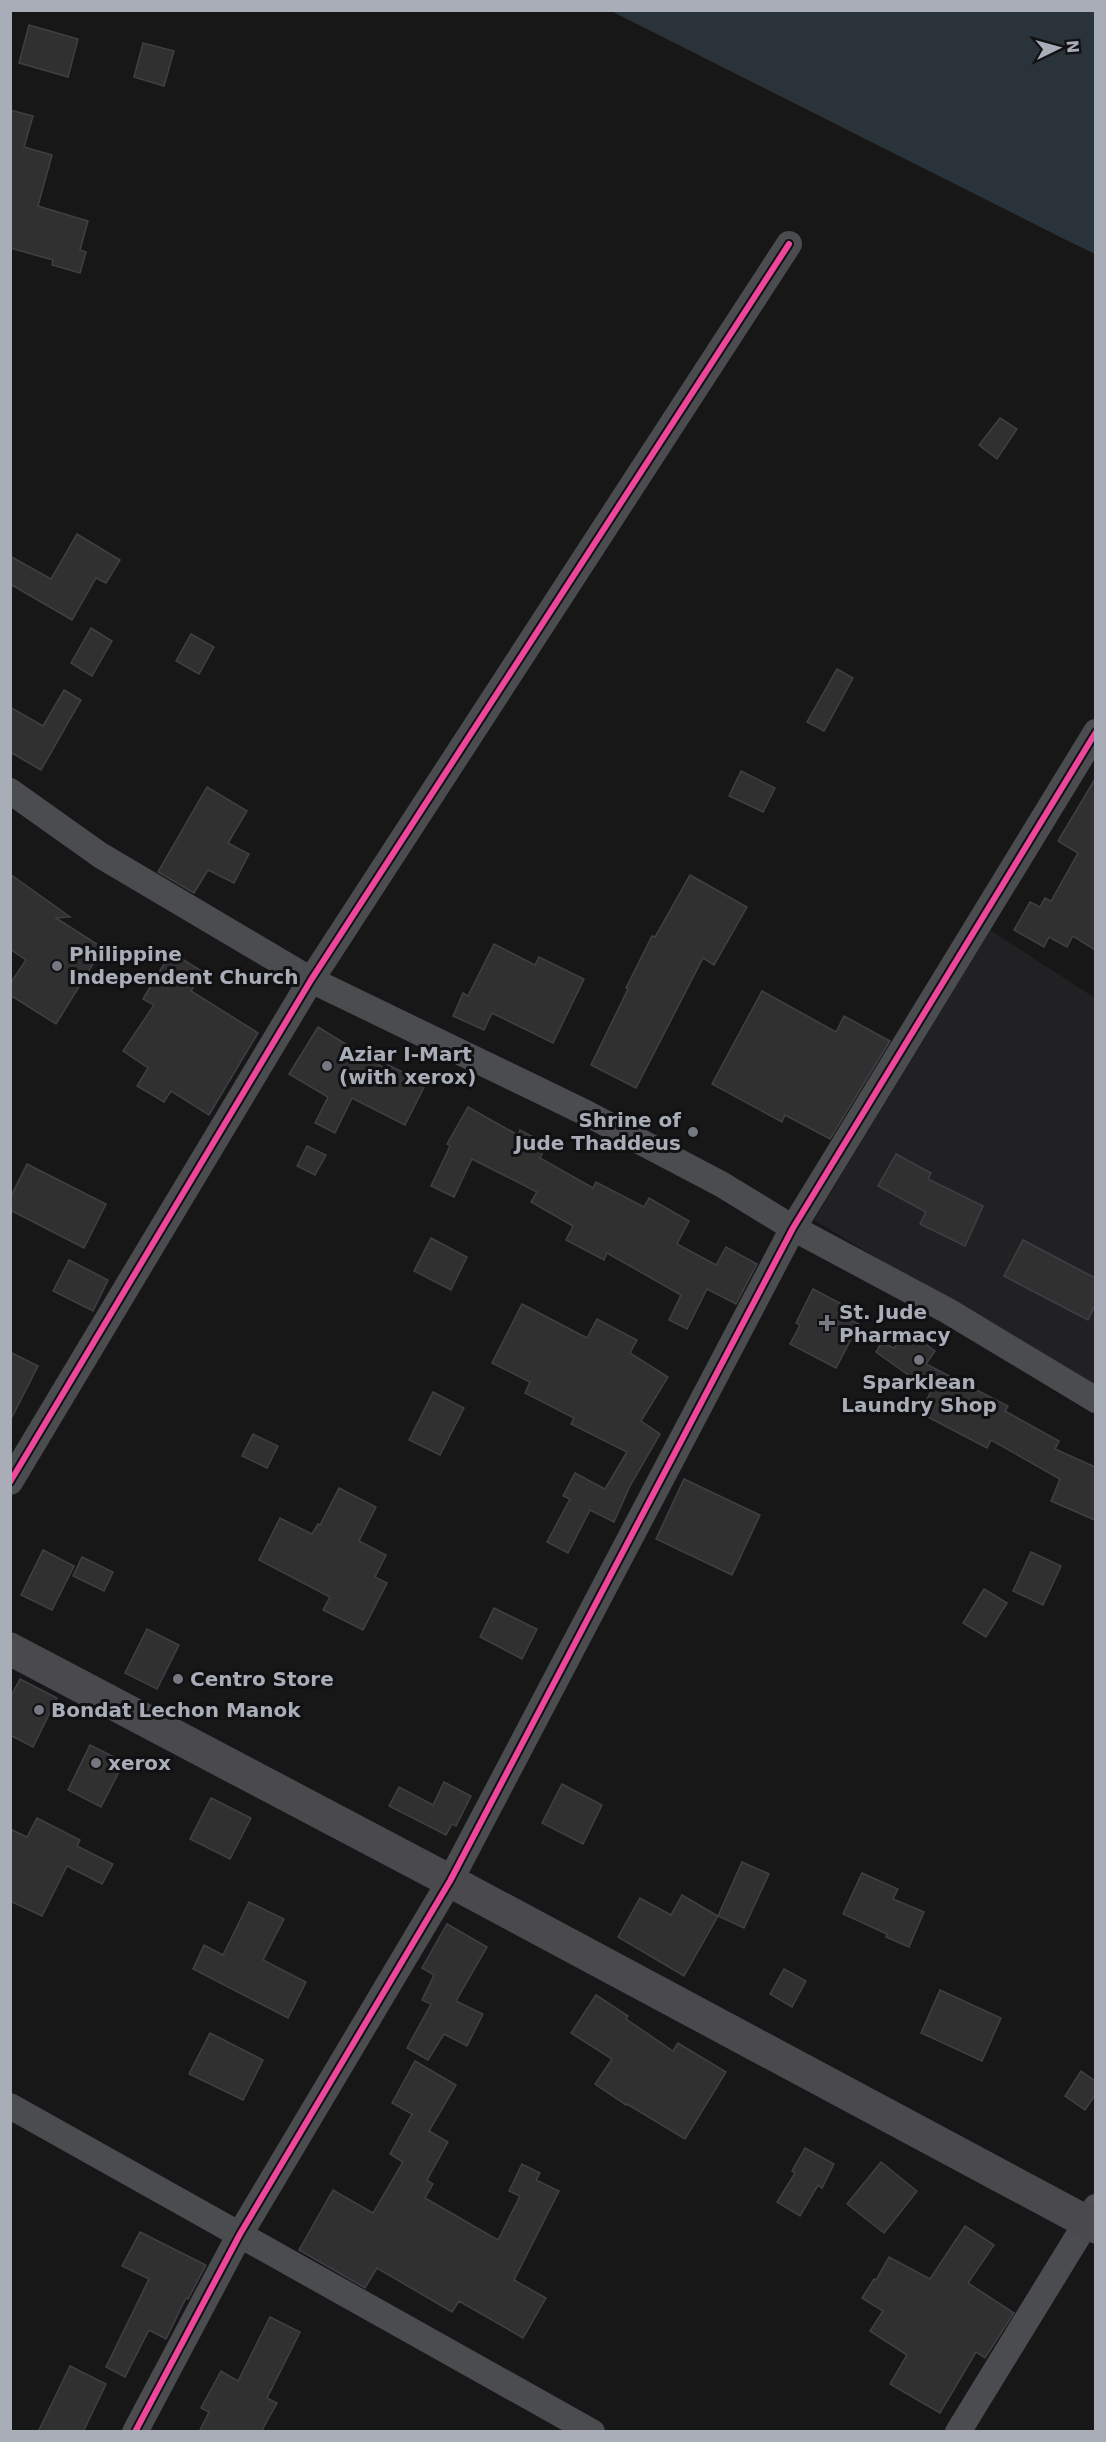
<svg xmlns="http://www.w3.org/2000/svg" width="1106" height="2442" viewBox="0 0 1106 2442" font-family="'DejaVu Sans',sans-serif">
  <style>
    .built { fill: #212123 }
    .water { fill: #2a3339 }
    .building { fill: #303031; stroke: #3f4043; stroke-width: 1.5 }
    .lines { fill: none; stroke-linecap: round; stroke-linejoin: round }
    .street { stroke: #4b4c50; stroke-width: 26 }
    .secondary { stroke: #4a4a4e; stroke-width: 33 }
    .cycleway-casing { stroke: #111113; stroke-width: 10 }
    .cycleway { stroke: #ed469a; stroke-width: 6 }
    .poi-dot { fill: #757880; stroke: #111113; stroke-width: 2 }
    .labels { text-anchor: middle; stroke-width: 6; stroke-linejoin: round; paint-order: stroke }
    .poi-label { font-size: 20px; font-weight: bold; fill: #a8adb8; stroke: #111113; text-anchor: start }
  </style>
  <rect width="100%" height="100%" fill="#171717"/>
  <!-- built -->
  <path class="built" d="M 990,930 L 1095,998 L 1095,1390 L 814,1220 Z"/>
  <!-- water -->
  <path class="water" d="M 611,11 L 1095,11 L 1095,254 L 1066,240 Z"/>
  <!-- building -->
  <g class="building">
    <path d="M 29,25 L 78,39 L 68,77 L 19,63 Z"/>
    <path d="M 143,43 L 174,51 L 164,86 L 134,77 Z"/>
    <path d="M 10,110 L 33,116 L 24,147 L 52,155 L 38,206 L 88,221 L 80,250 L 86,252 L 80,273 L 52,265 L 53,260 L 10,248 Z"/>
    <path d="M 1000,418 L 1017,429 L 997,459 L 979,445 Z"/>
    <path d="M 77,534 L 120,560 L 106,583 L 96,578 L 72,620 L 10,584 L 10,556 L 51,579 Z"/>
    <path d="M 91,628 L 112,641 L 92,676 L 71,663 Z"/>
    <path d="M 191,634 L 214,647 L 199,674 L 176,661 Z"/>
    <path d="M 837,669 L 853,678 L 824,731 L 807,722 Z"/>
    <path d="M 64,690 L 81,700 L 41,770 L 10,752 L 10,707 L 43,726 Z"/>
    <path d="M 741,771 L 775,788 L 763,812 L 729,796 Z"/>
    <path d="M 1095,779 L 1095,950 L 1073,936 L 1067,947 L 1049,937 L 1044,947 L 1014,930 L 1030,902 L 1040,907 L 1045,898 L 1051,901 L 1078,853 L 1058,841 Z"/>
    <path d="M 207,787 L 247,811 L 228,843 L 249,854 L 234,883 L 208,870 L 194,893 L 158,872 Z"/>
    <path d="M 10,874 L 70,917 L 56,918 L 103,948 L 56,1024 L 10,995 L 10,984 L 26,960 L 10,949 Z"/>
    <path d="M 690,875 L 747,907 L 714,965 L 703,958 L 636,1088 L 591,1065 L 628,989 L 626,988 L 652,936 L 655,937 Z"/>
    <path d="M 494,944 L 535,965 L 539,957 L 584,979 L 553,1043 L 492,1013 L 484,1030 L 453,1016 L 463,993 L 468,996 Z"/>
    <path d="M 171,952 L 203,972 L 191,991 L 258,1033 L 209,1115 L 171,1091 L 164,1102 L 137,1086 L 148,1068 L 123,1051 L 154,1005 L 143,999 Z"/>
    <path d="M 762,991 L 836,1032 L 844,1016 L 890,1041 L 830,1139 L 785,1115 L 782,1122 L 712,1084 Z"/>
    <path d="M 318,1027 L 386,1069 L 388,1065 L 426,1083 L 405,1125 L 352,1098 L 335,1133 L 315,1123 L 328,1097 L 289,1074 Z"/>
    <path d="M 468,1107 L 518,1135 L 520,1130 L 547,1144 L 540,1158 L 593,1188 L 596,1182 L 644,1207 L 649,1198 L 689,1221 L 677,1244 L 716,1265 L 726,1247 L 757,1264 L 736,1304 L 707,1289 L 687,1329 L 669,1320 L 681,1295 L 607,1253 L 604,1260 L 566,1240 L 573,1226 L 531,1202 L 537,1192 L 472,1159 L 454,1197 L 431,1186 L 450,1146 L 447,1144 Z"/>
    <path d="M 307,1146 L 326,1155 L 315,1175 L 297,1166 Z"/>
    <path d="M 896,1154 L 931,1173 L 928,1179 L 983,1206 L 965,1246 L 920,1224 L 926,1212 L 878,1186 Z"/>
    <path d="M 27,1164 L 106,1204 L 84,1248 L 10,1210 L 10,1198 Z"/>
    <path d="M 431,1238 L 467,1257 L 451,1290 L 414,1271 Z"/>
    <path d="M 1023,1240 L 1095,1278 L 1095,1305 L 1088,1320 L 1004,1276 Z"/>
    <path d="M 69,1260 L 108,1280 L 93,1311 L 53,1291 Z"/>
    <path d="M 813,1289 L 851,1309 L 846,1318 L 859,1324 L 836,1368 L 790,1344 L 800,1325 L 796,1323 Z"/>
    <path d="M 522,1304 L 587,1338 L 597,1319 L 637,1340 L 630,1353 L 668,1377 L 641,1421 L 660,1434 L 630,1486 L 614,1522 L 590,1510 L 568,1553 L 547,1542 L 570,1499 L 563,1496 L 575,1473 L 605,1489 L 627,1452 L 571,1424 L 574,1418 L 525,1393 L 530,1382 L 492,1363 Z"/>
    <path d="M 907,1331 L 935,1351 L 926,1364 L 1008,1406 L 1005,1411 L 1059,1441 L 1055,1449 L 1095,1467 L 1095,1520 L 1051,1501 L 1060,1479 L 991,1440 L 987,1448 L 920,1413 L 931,1391 L 876,1352 L 882,1342 L 894,1348 Z"/>
    <path d="M 10,1352 L 38,1366 L 10,1421 Z"/>
    <path d="M 433,1392 L 464,1408 L 440,1455 L 409,1440 Z"/>
    <path d="M 253,1434 L 278,1446 L 267,1468 L 242,1456 Z"/>
    <path d="M 684,1479 L 760,1515 L 732,1575 L 656,1539 Z"/>
    <path d="M 339,1488 L 376,1507 L 359,1541 L 386,1555 L 375,1577 L 387,1583 L 363,1630 L 323,1610 L 330,1597 L 259,1560 L 280,1518 L 312,1534 L 318,1524 L 320,1525 Z"/>
    <path d="M 43,1550 L 74,1566 L 52,1610 L 21,1595 Z"/>
    <path d="M 1031,1552 L 1061,1566 L 1043,1605 L 1013,1591 Z"/>
    <path d="M 82,1557 L 113,1572 L 104,1591 L 73,1576 Z"/>
    <path d="M 984,1589 L 1007,1603 L 986,1637 L 963,1623 Z"/>
    <path d="M 494,1608 L 537,1629 L 522,1659 L 480,1637 Z"/>
    <path d="M 147,1629 L 179,1645 L 157,1689 L 125,1673 Z"/>
    <path d="M 20,1679 L 57,1698 L 33,1747 L 10,1735 L 10,1698 Z"/>
    <path d="M 90,1745 L 124,1762 L 101,1807 L 68,1790 Z"/>
    <path d="M 444,1782 L 471,1796 L 456,1826 L 452,1824 L 446,1835 L 389,1806 L 399,1787 L 433,1805 Z"/>
    <path d="M 562,1784 L 602,1805 L 583,1844 L 542,1823 Z"/>
    <path d="M 211,1798 L 251,1818 L 230,1859 L 190,1839 Z"/>
    <path d="M 37,1818 L 80,1840 L 77,1846 L 113,1864 L 102,1884 L 67,1866 L 42,1916 L 10,1901 L 10,1829 L 27,1837 Z"/>
    <path d="M 742,1862 L 769,1874 L 744,1928 L 718,1916 Z"/>
    <path d="M 862,1873 L 898,1889 L 893,1899 L 924,1912 L 909,1947 L 886,1937 L 887,1934 L 843,1914 Z"/>
    <path d="M 682,1895 L 718,1916 L 684,1976 L 618,1937 L 640,1898 L 671,1915 Z"/>
    <path d="M 249,1902 L 284,1919 L 263,1960 L 306,1982 L 288,2018 L 193,1969 L 204,1945 L 223,1955 Z"/>
    <path d="M 447,1924 L 487,1947 L 456,2001 L 483,2014 L 467,2046 L 444,2034 L 428,2060 L 407,2048 L 431,2004 L 422,2000 L 434,1975 L 422,1968 Z"/>
    <path d="M 784,1969 L 806,1981 L 792,2007 L 770,1994 Z"/>
    <path d="M 940,1990 L 1001,2018 L 982,2061 L 921,2033 Z"/>
    <path d="M 596,1995 L 628,2016 L 626,2019 L 673,2051 L 678,2043 L 726,2072 L 685,2139 L 627,2104 L 626,2105 L 595,2084 L 612,2059 L 571,2033 Z"/>
    <path d="M 210,2033 L 263,2060 L 243,2100 L 189,2074 Z"/>
    <path d="M 415,2061 L 456,2085 L 429,2131 L 448,2142 L 427,2180 L 433,2184 L 425,2198 L 498,2240 L 520,2196 L 509,2191 L 522,2164 L 540,2173 L 536,2180 L 559,2191 L 514,2280 L 546,2298 L 523,2338 L 459,2301 L 452,2312 L 377,2268 L 365,2288 L 299,2250 L 333,2190 L 373,2213 L 403,2162 L 390,2154 L 412,2114 L 392,2103 Z"/>
    <path d="M 1081,2071 L 1095,2081 L 1095,2095 L 1085,2110 L 1065,2096 Z"/>
    <path d="M 805,2148 L 834,2164 L 822,2188 L 818,2185 L 800,2216 L 777,2202 L 795,2173 L 792,2171 Z"/>
    <path d="M 881,2162 L 917,2191 L 884,2233 L 847,2204 Z"/>
    <path d="M 965,2226 L 994,2245 L 968,2283 L 1014,2313 L 985,2358 L 976,2352 L 940,2413 L 890,2384 L 907,2355 L 870,2331 L 883,2311 L 862,2298 L 874,2279 L 876,2280 L 889,2257 L 930,2279 Z"/>
    <path d="M 140,2232 L 206,2265 L 188,2299 L 186,2298 L 166,2339 L 149,2330 L 125,2377 L 106,2367 L 149,2279 L 122,2266 Z"/>
    <path d="M 270,2317 L 300,2332 L 267,2398 L 277,2403 L 261,2432 L 199,2432 L 209,2412 L 201,2408 L 221,2371 L 238,2381 Z"/>
    <path d="M 70,2366 L 106,2384 L 83,2432 L 38,2432 Z"/>
  </g>
  <g class="lines">
    <!-- street -->
    <g class="street">
      <path d="M 10,791 L 100,855 L 311,980 L 586,1113 L 721,1184 L 793,1228 L 948,1311 L 1096,1400"/>
      <path d="M 10,1482 L 311,980 L 789,244"/>
      <path d="M 10,2106 L 592,2432"/>
      <path d="M 135,2432 L 240,2234 L 450,1881 L 793,1228 L 1096,732"/>
      <path d="M 958,2432 L 1096,2207"/>
    </g>
    <!-- secondary -->
    <path class="secondary" d="M 10,1649 L 450,1881 L 1096,2227"/>
    <defs>
      <g id="cycleway">
        <path d="M 10,1482 L 311,980 L 789,244"/>
        <path d="M 135,2432 L 240,2234 L 450,1881 L 793,1228 L 1096,732"/>
      </g>
    </defs>
    <!-- cycleway casing -->
    <use href="#cycleway" class="cycleway-casing"/>
    <!-- cycleway -->
    <use href="#cycleway" class="cycleway"/>
  </g>
  <!-- markers -->
  <g class="poi-dot">
    <circle cx="57" cy="966" r="6"/>
    <circle cx="327" cy="1066" r="6"/>
    <circle cx="693" cy="1132" r="6"/>
    <path d="M824 1314h6v6h6v6h-6v6h-6v-6h-6v-6h6z"/>
    <circle cx="919" cy="1360" r="6"/>
    <circle cx="178" cy="1679" r="6"/>
    <circle cx="39" cy="1710" r="6"/>
    <circle cx="96" cy="1763" r="6"/>
  </g>
  <g class="labels">
    <!-- poi labels -->
    <g class="poi-label">
      <text x="69" y="961">Philippine<tspan x="69" dy="23">Independent Church</tspan></text>
      <text x="339" y="1061">Aziar I-Mart<tspan x="339" dy="23">(with xerox)</tspan></text>
      <text x="681" y="1127" text-anchor="end">Shrine of<tspan x="681" dy="23">Jude Thaddeus</tspan></text>
      <text x="839" y="1319">St. Jude<tspan x="839" dy="23">Pharmacy</tspan></text>
      <text x="919" y="1389" text-anchor="middle">Sparklean<tspan x="919" dy="23">Laundry Shop</tspan></text>
      <text x="190" y="1686">Centro Store</text>
      <text x="51" y="1717">Bondat Lechon Manok</text>
      <text x="108" y="1770">xerox</text>
    </g>
  </g>
  <!-- border -->
  <rect width="1106" height="2442" fill="none" stroke="#a8adb8" stroke-width="24"/>
  <!-- north arrow -->
  <g transform="translate(1058 48) rotate(85)" stroke="#111113" stroke-width="4.5" paint-order="stroke">
  <path d="M0-4.5L10 22L0 15L-10 22Z" fill="#a8adb8"/>
  <text y="-9" font-size="16" font-weight="bold" text-anchor="middle" fill="#a8adb8">N</text>
  </g>
</svg>
